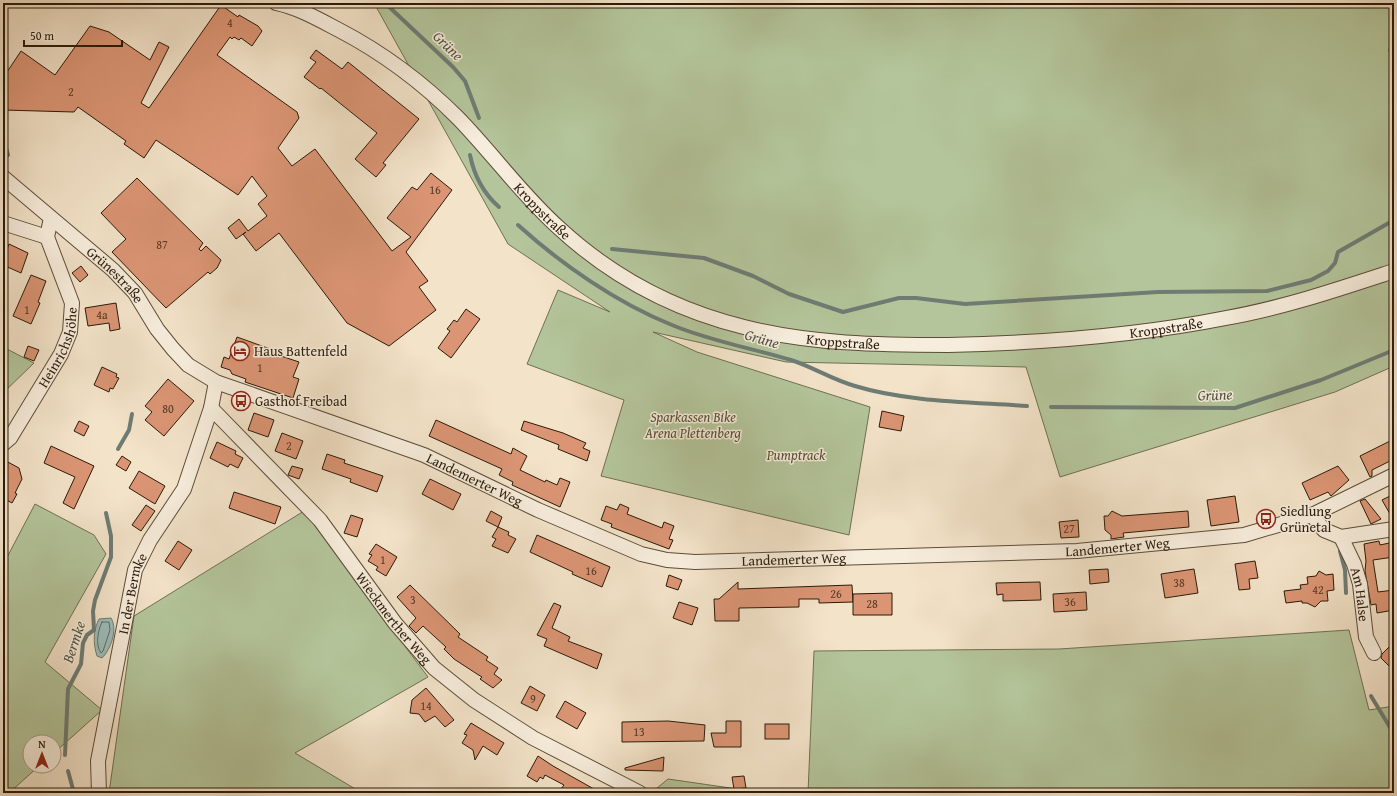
<svg xmlns="http://www.w3.org/2000/svg" width="1397" height="796" viewBox="0 0 1397 796" font-family="'Gentium Book Plus',serif">
  <style>
    .green { fill: #b4c59b; stroke: #6f7052 }
    .water { fill: #9cbdbb; stroke: #6e7c74 }
    .lines { fill: none; stroke-linecap: round; stroke-linejoin: round }
    .shore { stroke: #636c62; stroke-width: 1 }
    .stream { stroke: #6e7c74; stroke-width: 4 }
    .building { fill: #db9574; stroke: #2a1b09 }
    .minor-casing { stroke: #5c4d39; stroke-width: 16 }
    .minor { stroke: #f7eddc; stroke-width: 14 }
    .labels { text-anchor: middle; stroke-width: 3; stroke-linejoin: round; paint-order: stroke }
    .number-label { font-size: 12px; fill: #563a24 }
    .street-label { font-size: 14px; fill: #2a1b09; stroke: #f7eddc }
    .poi-label { font-size: 14px; fill: #2a1b09; stroke: #f7eddc; text-anchor: start }
    .park-label { font-size: 14px; font-style: italic; fill: #534e35; stroke: #f7eddc }
    .water-label { font-size: 15px; font-style: italic; fill: #525447; stroke: #f7eddc }
  </style>
  <rect width="100%" height="100%" fill="#f3e3c9"/>
  <filter id="stains"><feTurbulence type="fractalNoise" baseFrequency=".005" numOctaves="4"/><feColorMatrix values="0 0 0 0 .2 0 0 0 0 .09 0 0 0 0 .02 0 0 0 .5 -.17"/></filter>
  <radialGradient id="worn" r=".72"><stop offset=".6" stop-color="#630" stop-opacity="0"/><stop offset="1" stop-color="#630" stop-opacity=".3"/></radialGradient>
  <!-- green -->
  <g class="green">
    <path d="M 374,3 L 1394,3 L 1394,366 L 1335,392 L 1060,477 L 1026,367 L 786,362 L 653,332 L 697,352 L 870,407 L 849,535 L 601,476 L 624,400 L 527,364 L 558,290 L 610,312 L 508,244 Z"/>
    <path d="M 3,347 L 34,363 L 3,393 Z"/>
    <path d="M 35,504 L 94,535 L 106,554 L 45,662 L 102,710 L 54,753 L 54,742 L 30,742 L 30,766 L 39,766 L 9,793 L 3,793 L 3,565 Z"/>
    <path d="M 304,511 L 428,677 L 295,753 L 362,793 L 109,793 L 134,616 Z"/>
    <path d="M 1349,630 L 1369,710 L 1394,706 L 1394,793 L 808,793 L 814,651 L 1059,649 Z"/>
    <path d="M 668,779 L 765,793 L 651,793 Z"/>
  </g>
  <!-- water -->
  <path class="water" d="M 111,618 C 118,629 111,649 102,658 L 97,656 C 93,643 93,631 99,619 Z"/>
  <g class="lines">
    <!-- shore -->
    <path class="shore" d="M 102,622 L 109,622 L 110,630 L 103,651 L 101,653 C 95,645 98,630 102,622 Z"/>
    <!-- stream -->
    <g class="stream">
      <path d="M 385,3 L 453,67 L 465,81 L 479,118"/>
      <path d="M 1390,50 L 1394,59"/>
      <path d="M 3,138 L 8,155"/>
      <path d="M 470,155 C 474,175 483,193 499,207"/>
      <path d="M 518,225 C 561,264 617,303 672,325 C 710,341 751,348 791,360 C 813,367 833,380 855,386 C 907,402 972,402 1027,406"/>
      <path d="M 612,249 L 704,258 L 753,276 L 789,294 L 843,312 L 899,298 L 916,298 L 965,304 L 1158,292 L 1267,291 L 1311,280 L 1328,271 L 1335,263 L 1338,252 L 1394,220"/>
      <path d="M 1051,407 L 1235,408 L 1321,380 L 1394,350"/>
      <path d="M 118,449 L 129,430 L 132,414"/>
      <path d="M 1340,551 L 1345,570 L 1346,593"/>
      <path d="M 1371,696 L 1394,734"/>
      <path d="M 65,755 L 68,689 L 81,664 L 83,643 L 87,635 L 94,630 L 93,611 L 95,600 L 111,557 L 111,536 L 106,513"/>
      <path d="M 68,771 L 74,793"/>
    </g>
  </g>
  <!-- building -->
  <g class="building">
    <path d="M 221,5 L 238,17 L 239,15 L 258,26 L 262,31 L 252,46 L 241,38 L 239,40 L 234,37 L 232,39 L 230,37 L 217,55 L 297,112 L 299,118 L 278,148 L 292,166 L 315,149 L 392,251 L 411,237 L 387,218 L 412,187 L 417,190 L 431,173 L 452,190 L 406,252 L 428,281 L 419,287 L 436,310 L 389,346 L 347,323 L 279,233 L 256,251 L 243,234 L 246,232 L 236,239 L 228,228 L 239,219 L 248,231 L 267,216 L 258,204 L 267,196 L 252,176 L 238,195 L 156,140 L 144,158 L 124,144 L 126,141 L 78,107 L 74,112 L 3,110 L 3,78 L 21,51 L 55,75 L 90,26 L 109,32 L 150,60 L 159,42 L 169,47 L 141,103 L 149,108 Z"/>
    <path d="M 316,50 L 342,69 L 348,62 L 419,119 L 383,163 L 386,165 L 376,177 L 355,159 L 377,133 L 321,88 L 320,89 L 304,77 L 316,62 L 310,58 Z"/>
    <path d="M 137,178 L 203,243 L 199,249 L 201,251 L 206,246 L 221,260 L 217,268 L 210,274 L 208,272 L 166,308 L 112,252 L 126,239 L 101,213 Z"/>
    <path d="M 9,244 L 28,253 L 21,273 L 3,265 L 3,251 L 6,252 Z"/>
    <path d="M 81,266 L 88,275 L 80,282 L 72,273 Z"/>
    <path d="M 31,275 L 46,281 L 38,302 L 40,303 L 31,324 L 13,316 Z"/>
    <path d="M 116,303 L 120,329 L 110,331 L 109,323 L 88,326 L 85,308 Z"/>
    <path d="M 466,309 L 480,319 L 451,358 L 438,348 L 450,331 L 447,329 L 454,320 L 457,322 Z"/>
    <path d="M 237,337 L 273,350 L 272,353 L 299,362 L 293,377 L 299,379 L 293,398 L 245,382 L 246,379 L 232,374 L 230,370 L 221,367 L 224,357 L 229,359 Z"/>
    <path d="M 28,346 L 39,350 L 34,361 L 24,357 Z"/>
    <path d="M 102,367 L 117,374 L 116,377 L 119,378 L 113,389 L 110,388 L 109,392 L 94,385 Z"/>
    <path d="M 168,379 L 194,401 L 164,436 L 145,420 L 152,412 L 145,406 Z"/>
    <path d="M 882,411 L 904,416 L 901,431 L 879,427 Z"/>
    <path d="M 254,413 L 274,420 L 268,437 L 248,430 Z"/>
    <path d="M 436,420 L 511,454 L 513,448 L 527,456 L 520,470 L 545,482 L 546,480 L 557,485 L 560,478 L 570,482 L 560,507 L 512,485 L 513,482 L 499,475 L 502,469 L 429,436 Z"/>
    <path d="M 79,421 L 89,426 L 84,436 L 74,431 Z"/>
    <path d="M 524,421 L 563,433 L 586,443 L 583,448 L 590,451 L 587,461 L 558,449 L 559,445 L 521,430 Z"/>
    <path d="M 282,433 L 303,441 L 296,459 L 275,451 Z"/>
    <path d="M 1394,439 L 1394,459 L 1372,470 L 1372,476 L 1370,477 L 1360,456 Z"/>
    <path d="M 217,442 L 236,451 L 235,454 L 243,458 L 238,468 L 230,464 L 228,467 L 210,458 Z"/>
    <path d="M 51,446 L 94,466 L 74,509 L 63,503 L 75,477 L 44,463 Z"/>
    <path d="M 327,454 L 345,460 L 344,463 L 383,476 L 377,492 L 350,482 L 351,479 L 322,469 Z"/>
    <path d="M 122,456 L 131,462 L 126,471 L 116,465 Z"/>
    <path d="M 6,461 L 19,468 L 22,479 L 15,493 L 17,494 L 12,503 L 3,498 L 3,467 Z"/>
    <path d="M 292,466 L 303,469 L 299,479 L 288,475 Z"/>
    <path d="M 1338,466 L 1349,480 L 1331,496 L 1328,492 L 1310,500 L 1302,483 Z"/>
    <path d="M 139,471 L 165,486 L 155,504 L 129,488 Z"/>
    <path d="M 430,479 L 461,494 L 453,510 L 422,494 Z"/>
    <path d="M 234,492 L 281,507 L 275,524 L 229,508 Z"/>
    <path d="M 1394,494 L 1394,521 L 1382,500 Z"/>
    <path d="M 1235,496 L 1239,522 L 1211,526 L 1207,500 Z"/>
    <path d="M 1365,499 L 1381,519 L 1371,524 L 1360,501 Z"/>
    <path d="M 620,504 L 629,508 L 627,514 L 662,528 L 664,522 L 674,526 L 669,539 L 673,540 L 669,549 L 611,527 L 612,524 L 601,520 L 606,506 L 617,510 Z"/>
    <path d="M 146,505 L 155,511 L 141,531 L 132,525 Z"/>
    <path d="M 491,511 L 502,517 L 498,527 L 486,521 Z"/>
    <path d="M 1112,511 L 1122,516 L 1188,511 L 1189,527 L 1123,533 L 1124,537 L 1111,539 L 1111,535 L 1105,530 L 1104,516 L 1108,516 Z"/>
    <path d="M 351,515 L 363,519 L 357,537 L 344,533 Z"/>
    <path d="M 1078,520 L 1079,537 L 1061,538 L 1059,522 Z"/>
    <path d="M 498,527 L 509,532 L 508,535 L 516,539 L 508,553 L 492,546 L 496,539 L 492,537 Z"/>
    <path d="M 537,535 L 610,567 L 602,587 L 572,574 L 573,572 L 530,552 Z"/>
    <path d="M 178,541 L 192,550 L 179,570 L 165,561 Z"/>
    <path d="M 1379,541 L 1380,545 L 1394,542 L 1394,557 L 1373,560 L 1378,592 L 1394,590 L 1394,610 L 1377,613 L 1376,604 L 1371,605 L 1365,571 L 1366,561 L 1364,544 Z"/>
    <path d="M 376,544 L 397,557 L 386,576 L 376,570 L 378,567 L 368,561 L 372,555 L 369,554 Z"/>
    <path d="M 1255,561 L 1258,578 L 1249,579 L 1250,589 L 1239,590 L 1235,564 Z"/>
    <path d="M 1108,569 L 1109,582 L 1090,584 L 1089,570 Z"/>
    <path d="M 1194,569 L 1198,593 L 1165,598 L 1161,574 Z"/>
    <path d="M 1319,571 L 1326,575 L 1333,574 L 1334,590 L 1327,591 L 1328,601 L 1321,601 L 1315,607 L 1307,603 L 1302,603 L 1302,601 L 1286,603 L 1284,591 L 1301,589 L 1300,585 L 1308,584 L 1307,577 L 1316,576 Z"/>
    <path d="M 669,575 L 682,580 L 678,590 L 666,586 Z"/>
    <path d="M 738,582 L 738,589 L 852,585 L 853,602 L 819,603 L 819,599 L 799,599 L 799,607 L 739,608 L 739,621 L 715,621 L 714,599 L 719,599 Z"/>
    <path d="M 1040,582 L 1041,600 L 1003,601 L 1003,594 L 997,595 L 996,583 Z"/>
    <path d="M 410,585 L 460,634 L 458,637 L 488,657 L 486,660 L 498,668 L 494,674 L 502,680 L 493,688 L 480,679 L 482,677 L 477,674 L 454,659 L 444,649 L 446,647 L 423,626 L 416,633 L 409,626 L 416,618 L 397,597 Z"/>
    <path d="M 1086,592 L 1087,610 L 1054,612 L 1053,594 Z"/>
    <path d="M 892,593 L 892,615 L 853,615 L 853,594 Z"/>
    <path d="M 679,602 L 698,608 L 692,625 L 673,618 Z"/>
    <path d="M 554,603 L 561,606 L 552,628 L 570,637 L 568,641 L 602,654 L 597,669 L 544,646 L 547,639 L 537,635 Z"/>
    <path d="M 1394,642 L 1394,671 L 1381,658 L 1382,654 Z"/>
    <path d="M 530,686 L 545,695 L 537,711 L 521,703 Z"/>
    <path d="M 426,688 L 454,720 L 445,727 L 435,716 L 425,722 L 419,714 L 410,713 L 412,700 Z"/>
    <path d="M 565,701 L 586,713 L 577,729 L 556,717 Z"/>
    <path d="M 668,721 L 705,725 L 704,741 L 622,742 L 622,722 Z"/>
    <path d="M 726,721 L 741,721 L 741,747 L 714,747 L 711,733 L 726,733 Z"/>
    <path d="M 471,723 L 504,743 L 497,755 L 483,746 L 475,760 L 473,750 L 462,743 L 467,735 L 464,734 Z"/>
    <rect x="765" y="724" width="24" height="15"/>
    <path d="M 538,756 L 553,766 L 601,793 L 568,793 L 561,789 L 564,785 L 545,775 L 543,779 L 540,777 L 537,782 L 527,776 Z"/>
    <path d="M 664,757 L 663,771 L 625,770 L 625,768 Z"/>
    <path d="M 744,776 L 746,788 L 734,789 L 732,777 Z"/>
  </g>
  <g class="lines">
    <defs>
      <g id="minor">
        <path id="s1" d="M 276,3 C 299,8 318,19 339,30 C 383,53 423,83 458,118 C 493,154 522,195 559,228 C 611,276 675,310 744,327 C 810,344 880,345 948,345 C 1041,343 1135,336 1226,318 C 1283,308 1339,289 1394,271"/>
        <path id="s2" d="M 3,177 L 113,270 L 135,293 L 157,329 L 173,349 L 188,365 L 216,382 L 424,455 L 538,510 L 641,554 L 667,560 L 695,562 L 1077,551 L 1244,535 L 1312,515 L 1394,475"/>
        <path d="M 3,223 L 47,237"/>
        <path id="s3" d="M 211,408 L 320,520 L 395,623 L 434,668 L 474,700 L 533,738 L 640,793"/>
        <path id="s4" d="M 3,444 L 10,438 L 61,354 L 70,332 L 72,303 L 47,237 L 51,218"/>
        <path d="M 1312,515 L 1324,530 L 1341,537 L 1394,529"/>
        <path id="s5" d="M 1341,537 L 1354,564 L 1360,584 L 1366,637 L 1374,653"/>
        <path id="s6" d="M 99,793 L 98,761 L 135,570 L 150,540 L 184,489 L 211,408 L 216,382"/>
      </g>
    </defs>
    <!-- minor casing -->
    <use href="#minor" class="minor-casing"/>
    <!-- minor -->
    <use href="#minor" class="minor"/>
  </g>
  <!-- icons -->
  <defs>
    <symbol id="hotel-ring" viewBox="-11 -11 22 22"><circle r="9.5" fill="#f7eddc" stroke="#8f2418" stroke-width="1.5"/><path d="M-6-4.5h1.5V1H6V5H4.5V3h-9V5H-6ZM-4 0a1.8 1.8 0 1 1 3.6 0ZM.5 0V-2.5h3Q6-2.5 6 0Z" fill="#8f2418"/></symbol>
    <symbol id="bus-ring" viewBox="-11 -11 22 22"><circle r="9.5" fill="#f7eddc" stroke="#8f2418" stroke-width="1.5"/><path d="M-5-6H5V4H4V6H2V4H-2V6H-4V4H-5ZM-3.5-4V0h7V-4ZM-3.5 1.2v1.5H-2V1.2ZM2 1.2v1.5H3.5V1.2Z" fill="#8f2418"/></symbol>
  </defs>
  <g fill-rule="evenodd">
    <use href="#hotel-ring" x="229" y="340" width="22" height="22"/>
    <use href="#bus-ring" x="230" y="390" width="22" height="22"/>
    <use href="#bus-ring" x="1255" y="508" width="22" height="22"/>
  </g>
  <g class="labels">
    <!-- number labels -->
    <g class="number-label">
      <text x="230" y="27">4</text>
      <text x="71" y="96">2</text>
      <text x="435" y="194">16</text>
      <text x="162" y="249">87</text>
      <text x="27" y="314">1</text>
      <text x="102" y="319">4a</text>
      <text x="260" y="372">1</text>
      <text x="168" y="413">80</text>
      <text x="289" y="450">2</text>
      <text x="1069" y="533">27</text>
      <text x="383" y="564">1</text>
      <text x="591" y="575">16</text>
      <text x="1179" y="587">38</text>
      <text x="1318" y="594">42</text>
      <text x="836" y="598">26</text>
      <text x="413" y="604">3</text>
      <text x="1070" y="606">36</text>
      <text x="872" y="608">28</text>
      <text x="533" y="703">9</text>
      <text x="426" y="710">14</text>
      <text x="639" y="736">13</text>
    </g>
    <!-- street labels -->
    <g class="street-label">
      <text dy="5" stroke="none"><textPath href="#s1" startOffset="343">Kroppstraße</textPath></text>
      <text dy="5" stroke="none"><textPath href="#s2" startOffset="149">Grünestraße</textPath></text>
      <text dy="5" stroke="none"><textPath href="#s1" startOffset="1003">Kroppstraße</textPath></text>
      <text dy="5" stroke="none"><textPath href="#s1" startOffset="679">Kroppstraße</textPath></text>
      <text dy="5" stroke="none"><textPath href="#s4" startOffset="113">Heinrichshöhe</textPath></text>
      <text dy="5" stroke="none"><textPath href="#s2" startOffset="575">Landemerter Weg</textPath></text>
      <text dy="5" stroke="none"><textPath href="#s2" startOffset="1235">Landemerter Weg</textPath></text>
      <text dy="5" stroke="none"><textPath href="#s2" startOffset="911">Landemerter Weg</textPath></text>
      <text dy="5" stroke="none"><textPath href="#s6" startOffset="203">In der Bermke</textPath></text>
      <text dy="5" stroke="none"><textPath href="#s5" startOffset="61">Am Halse</textPath></text>
      <text dy="5" stroke="none"><textPath href="#s3" startOffset="279">Wieckmerther Weg</textPath></text>
    </g>
    <!-- poi labels -->
    <g class="poi-label">
      <text x="254" y="356">Haus Battenfeld</text>
      <text x="255" y="406">Gasthof Freibad</text>
      <text x="1280" y="516">Siedlung<tspan x="1280" dy="16">Grünetal</tspan></text>
    </g>
    <!-- park labels -->
    <g class="park-label">
      <text x="693" y="422">Sparkassen Bike<tspan x="693" dy="16">Arena Plettenberg</tspan></text>
      <text x="796" y="460">Pumptrack</text>
    </g>
    <!-- water labels -->
    <g class="water-label">
      <text transform="translate(448 46) rotate(44)" y="5">Grüne</text>
      <text transform="translate(762 339) rotate(16)" y="5">Grüne</text>
      <text transform="translate(1215 395) rotate(-2)" y="5">Grüne</text>
      <text transform="translate(74 642) rotate(-72)" y="5">Bermke</text>
    </g>
  </g>
  <!-- margin -->
  <rect width="1397" height="796" fill="none" stroke="#f3e3c9" stroke-width="16"/>
  <rect x="4" y="4" width="1389" height="788" fill="none" stroke="#2a1b09" stroke-width="2"/>
  <rect x="8" y="8" width="1381" height="780" fill="none" stroke="#2a1b09"/>
  <!-- north arrow -->
  <g transform="translate(42 754)"><circle r="19" fill="#f7eddc" stroke="#a59988"/>
  <path d="M0-3L7 15L0 10L-7 15Z" fill="#8f2418"/>
  <text y="-6" font-size="11" font-weight="bold" text-anchor="middle" fill="#2a1b09">N</text>
  </g>
  <!-- scale -->
  <path d="M24 40v6h98v-6" fill="none" stroke="#2a1b09" stroke-width="2"/>
  <text x="30" y="40" font-size="12" fill="#2a1b09" stroke="#f7eddc" stroke-width="3" paint-order="stroke">50 m</text>
  <rect width="100%" height="100%" filter="url(#stains)"/>
  <rect width="100%" height="100%" fill="url(#worn)"/>
</svg>
